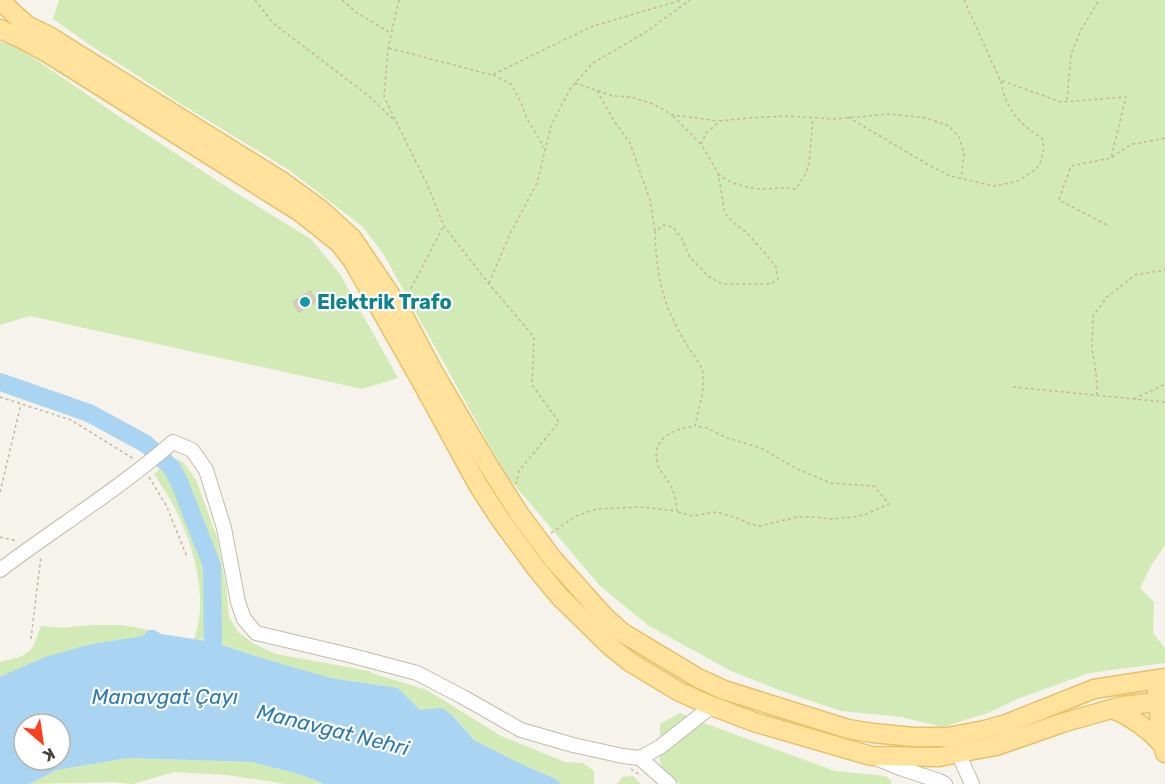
<svg xmlns="http://www.w3.org/2000/svg" width="1165" height="784" viewBox="0 0 1165 784" font-family="Rubik,sans-serif">
  <style>
    .green { fill: #d2eab5 }
    .water { fill: #a9d4f2; fill-rule: evenodd }
    .lines { fill: none; stroke-linecap: round; stroke-linejoin: round }
    .river { stroke: #a9d4f2; stroke-width: 18 }
    .building { fill: #d8cfc1; stroke: #d3c7b4; stroke-width: 1.5 }
    .minor-casing { stroke: #c2bbae; stroke-width: 16 }
    .major-casing { stroke: #e6c16a; stroke-width: 21 }
    .path { stroke: #c4b79f; stroke-width: 1.5; stroke-dasharray: 3 3; stroke-linecap: butt }
    .minor { stroke: #fff; stroke-width: 14 }
    .major { stroke: #ffe39c; stroke-width: 18 }
    .culture-dot { fill: #0f9aa8; stroke: #fff; stroke-width: 2 }
    .labels { text-anchor: middle; stroke-width: 4.5; stroke-linejoin: round; paint-order: stroke }
    .culture-label { font-size: 20px; font-weight: bold; fill: #0d838f; stroke: #fff; text-anchor: start }
    .water-label { font-size: 21px; font-style: italic; fill: #2e7ab2; stroke: #fff }
  </style>
  <rect width="100%" height="100%" fill="#f6f3ec"/>
  <!-- green -->
  <g class="green">
    <path d="M 59,0 L 1165,0 L 1165,545 L 1151,566 L 1140,588 L 1154,602 L 1153,633 L 1165,648 L 1165,663 L 1089,673 L 1017,699 L 988,713 L 943,727 L 901,717 L 841,711 L 779,690 L 731,671 L 649,626 L 600,586 L 506,475 L 384,255 L 363,227 L 289,170 L 181,104 L 90,45 L 53,19 Z"/>
    <path d="M 0,42 L 16,46 L 123,119 L 236,193 L 311,239 L 340,274 L 398,378 L 362,389 L 30,316 L 0,325 Z"/>
    <path d="M 176,459 L 183,462 L 196,480 L 217,538 L 226,586 L 229,617 L 239,633 L 253,643 L 276,654 L 369,671 L 375,674 L 427,690 L 501,736 L 565,762 L 583,763 L 594,771 L 594,784 L 561,784 L 556,779 L 519,763 L 474,740 L 454,716 L 420,710 L 398,688 L 331,678 L 255,656 L 220,644 L 216,569 C 211,546 201,523 192,501 C 186,488 181,474 172,462 Z"/>
    <path d="M 161,468 L 168,472 L 183,500 L 207,569 L 208,596 L 208,624 L 203,640 L 194,639 C 210,597 192,539 171,501 C 166,492 160,483 154,474 Z"/>
    <path d="M 91,625 L 122,625 L 148,630 L 143,636 L 92,644 L 0,677 L 0,662 C 12,659 29,657 34,644 C 38,638 37,632 42,626 L 61,628 Z"/>
    <path d="M 680,713 L 709,725 L 835,771 L 886,776 L 892,782 L 891,784 L 680,784 C 675,780 668,777 664,772 C 656,763 661,738 660,724 Z"/>
    <path d="M 128,758 L 252,762 L 302,775 L 324,784 L 286,784 L 227,775 L 174,772 L 133,784 L 113,782 L 29,784 L 57,770 Z"/>
    <path d="M 633,776 L 641,784 L 617,784 L 622,777 Z"/>
  </g>
  <!-- water -->
  <path class="water" d="M 148,630 L 155,630 L 161,634 L 213,642 L 255,656 L 331,678 L 398,688 L 420,710 L 442,708 L 453,716 L 474,740 L 519,763 L 556,779 L 561,784 L 324,784 L 302,775 L 252,762 L 128,758 L 57,770 L 29,784 L 0,784 L 0,677 L 45,657 L 92,644 L 143,636 ZM 24,724 L 60,724 L 60,760 L 24,760 Z"/>
  <g class="lines">
    <!-- river -->
    <path class="river" d="M 0,382 L 89,413 L 146,444 L 172,468 L 180,484 L 212,566 L 213,642"/>
  </g>
  <!-- building -->
  <path class="building" d="M 310,291 L 316,301 L 299,312 L 293,302 Z"/>
  <g class="lines">
    <defs>
      <g id="minor">
        <path d="M 0,570 C 57,527 119,489 173,442 L 192,450 L 206,470 L 224,528 L 238,602 L 244,619 L 256,633 L 349,655 L 417,673 L 463,697 L 521,730 L 573,745 L 623,756 L 640,758 L 660,747 L 712,706"/>
        <path d="M 953,746 L 958,753 L 972,784"/>
        <path d="M 640,758 L 669,784"/>
        <path d="M 876,758 L 900,768 L 939,781 L 945,784"/>
      </g>
      <g id="major">
        <path d="M 1,0 L 12,12 L 28,26 L 47,35 L 283,182 L 320,209 L 352,238 L 400,309 L 433,371 L 490,468 L 520,515 L 553,559 L 605,617 L 623,633 L 698,678 L 724,690 L 848,729 L 873,733 L 913,737 L 947,737 L 985,730 L 1006,724 L 1094,689 L 1165,678"/>
        <path d="M 0,29 L 24,40 L 46,52 L 300,212 L 339,243 L 353,261 L 420,379 L 478,485 L 500,519 L 536,568 L 560,597 L 610,646 L 630,662 L 678,691 L 702,702 L 754,722 L 871,756 L 939,757 L 958,753 L 996,746 L 1062,723 L 1122,706 L 1165,701"/>
        <path d="M 1157,689 L 1157,701 L 1165,753"/>
        <path d="M 1113,709 C 1134,718 1149,729 1164,746"/>
      </g>
    </defs>
    <!-- minor casing -->
    <use href="#minor" class="minor-casing"/>
    <!-- major casing -->
    <use href="#major" class="major-casing"/>
    <!-- path -->
    <g class="path">
      <path d="M 255,0 L 273,23 L 370,97 L 395,121"/>
      <path d="M 342,0 L 357,13 L 391,33"/>
      <path d="M 399,0 L 388,48 L 384,97 L 427,184 L 444,226 L 489,284 L 534,337 L 532,385 L 559,422 L 519,471 L 516,484"/>
      <path d="M 964,0 L 1000,80 L 1061,102 L 1126,97 L 1111,158 L 1071,166 L 1059,200 L 1107,225"/>
      <path d="M 389,48 L 492,75 L 593,26 L 682,0"/>
      <path d="M 493,75 L 511,84 L 521,102 L 526,117 L 544,147"/>
      <path d="M 575,83 L 613,96 L 631,97 L 653,104 L 673,115 L 719,121"/>
      <path d="M 597,91 L 616,124 L 630,143 L 650,200 L 655,232"/>
      <path d="M 1067,100 L 1071,54 L 1081,30 L 1099,0"/>
      <path d="M 673,116 L 701,144"/>
      <path d="M 848,117 L 927,164 L 950,176 L 994,186 L 1018,181 L 1036,169 L 1040,164 L 1044,148 L 1042,138 C 1019,124 1005,108 1001,81"/>
      <path d="M 1112,157 L 1132,144 L 1156,140 L 1165,138"/>
      <path d="M 718,174 C 732,185 750,189 768,189 C 778,188 786,187 796,189 L 806,173 L 809,163 L 813,118"/>
      <path d="M 489,283 L 510,234 L 537,183 L 551,126 L 570,89 L 593,63 L 646,32 L 690,0"/>
      <path d="M 408,294 L 443,227"/>
      <path d="M 1013,387 L 1165,402"/>
      <path d="M 1097,395 L 1096,373 L 1092,348 L 1093,316 L 1107,297 L 1135,275 L 1165,270"/>
      <path d="M 0,397 L 71,420 L 134,459"/>
      <path d="M 1134,399 L 1165,384"/>
      <path d="M 149,477 L 167,507 L 187,557"/>
      <path d="M 0,492 L 21,404"/>
      <path d="M 678,512 L 692,516 L 717,512 L 740,519 L 750,524 L 760,526 L 797,517 L 816,517 L 831,519 L 854,517 L 866,514 L 889,504 L 874,486 L 831,483 L 797,469 L 761,448 L 727,438 L 707,428 L 696,426"/>
      <path d="M 551,533 L 576,516 L 597,509 L 640,507 L 677,511 C 676,500 674,489 667,480 C 665,476 661,472 659,468 C 648,440 672,429 695,426 C 698,408 707,386 702,368 C 691,351 679,334 671,315 C 659,289 656,260 655,232 L 664,225 L 673,227 L 682,239 L 689,256 L 708,276 L 722,284 L 771,284 L 778,279 L 776,267 L 764,252 L 747,233 L 735,224 L 725,213 L 718,173 L 701,144 L 706,133 L 720,121 L 748,118 L 786,116 L 834,119 L 890,114 L 926,118 L 949,126 L 959,137 L 964,153 L 961,178"/>
      <path d="M 0,537 L 17,541"/>
      <path d="M 31,639 L 41,556"/>
      <path d="M 631,769 L 640,775"/>
    </g>
    <!-- minor -->
    <use href="#minor" class="minor"/>
    <!-- major -->
    <use href="#major" class="major"/>
  </g>
  <!-- markers -->
  <circle class="culture-dot" cx="305" cy="302" r="6"/>
  <g class="labels">
    <!-- culture labels -->
    <g class="culture-label">
      <text x="317" y="309">Elektrik Trafo</text>
    </g>
    <!-- water labels -->
    <g class="water-label">
      <text x="165" y="704">Manavgat Çayı</text>
      <text transform="translate(333 730) rotate(14)" y="7">Manavgat Nehri</text>
    </g>
  </g>
  <!-- north arrow -->
  <g transform="translate(42 742) rotate(151)"><circle r="28" fill="#ffffff" stroke="#b7b4b0" stroke-width="1.5"/>
  <path d="M0-4.5L10 22L0 15L-10 22Z" fill="#fc3f1d"/>
  <text y="-9" font-size="16" font-weight="bold" text-anchor="middle" fill="#4b4439">K</text>
  </g>
</svg>
